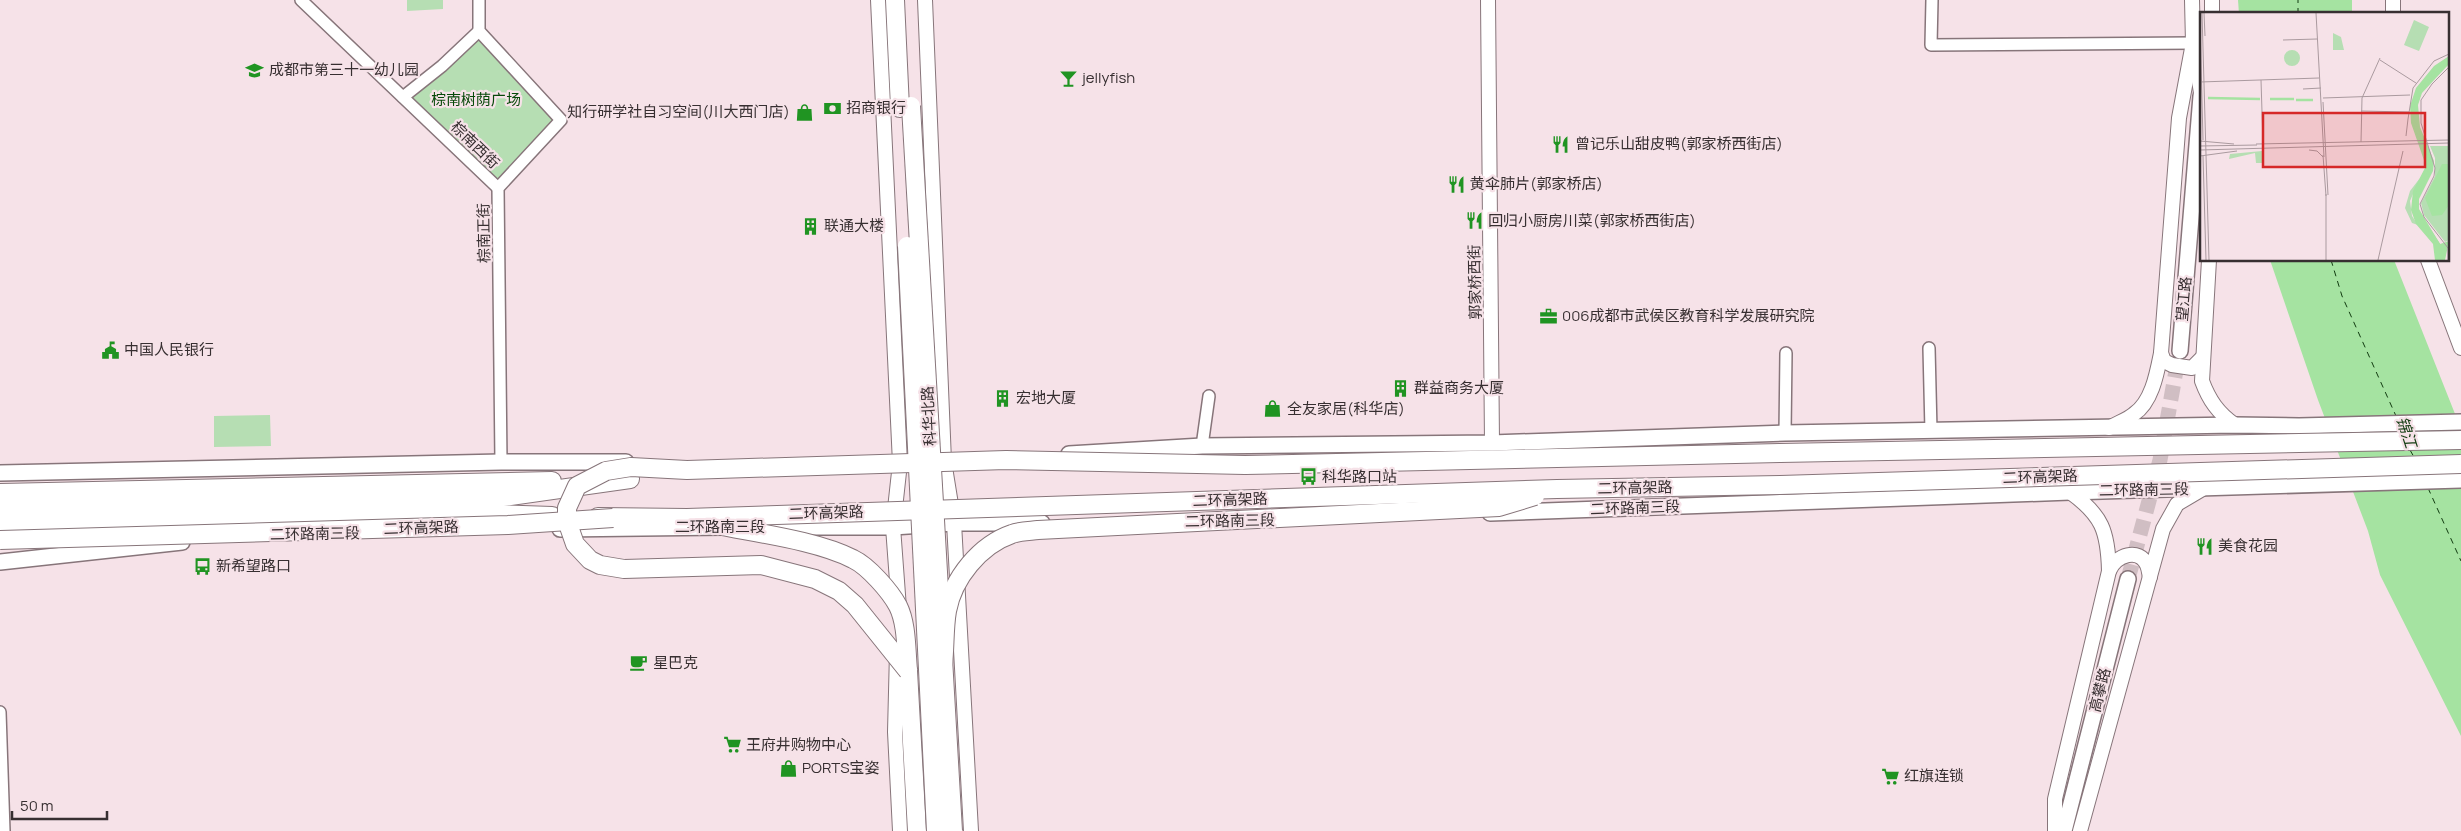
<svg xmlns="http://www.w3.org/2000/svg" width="2461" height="831" viewBox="0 0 2461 831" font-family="Manrope,'Noto Sans SC',sans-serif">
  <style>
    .green { fill: #b6deb3 }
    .water { fill: #a5e3a1 }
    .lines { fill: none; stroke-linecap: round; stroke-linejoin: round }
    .ferry { stroke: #113b10; stroke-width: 1; stroke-dasharray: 6 5; stroke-linecap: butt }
    .secondary-tunnel { stroke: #d0bec3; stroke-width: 15; stroke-dasharray: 15 8; stroke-linecap: butt }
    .minor-casing { stroke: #87757a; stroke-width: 14 }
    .tertiary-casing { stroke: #87757a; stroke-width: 16 }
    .secondary-casing { stroke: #87757a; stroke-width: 18 }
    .primary-casing { stroke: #87757a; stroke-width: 20 }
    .trunk-casing { stroke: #87757a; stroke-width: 20 }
    .minor { stroke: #fff; stroke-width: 11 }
    .tertiary { stroke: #fff; stroke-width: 14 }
    .secondary { stroke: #fff; stroke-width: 15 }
    .primary { stroke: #fff; stroke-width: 18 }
    .trunk { stroke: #fff; stroke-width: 18 }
    .primary-bridge-casing { stroke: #87757a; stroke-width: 20; stroke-linecap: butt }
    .trunk-bridge-casing { stroke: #87757a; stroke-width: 20; stroke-linecap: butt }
    .primary-bridge { stroke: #fff; stroke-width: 18 }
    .trunk-bridge { stroke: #fff; stroke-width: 18 }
    .labels { text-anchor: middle; stroke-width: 4.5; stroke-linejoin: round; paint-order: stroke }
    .poi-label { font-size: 15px; fill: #372f31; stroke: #f6e2e8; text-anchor: start }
    .park-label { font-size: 15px; fill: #074909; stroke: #f6e2e8 }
    .street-label { font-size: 15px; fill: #372f31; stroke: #f6e2e8 }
    .water-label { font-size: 16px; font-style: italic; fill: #113b10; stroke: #f6e2e8 }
    .inset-river { fill: none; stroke: #a5e3a1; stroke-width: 2.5 }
    .inset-road { fill: none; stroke: #aa9a9f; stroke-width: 1 }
    .view { fill: #d62828; fill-opacity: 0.15; stroke: #d62828; stroke-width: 2.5 }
    .inset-edge { fill: none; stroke: #372f31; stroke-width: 2.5 }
  </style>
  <rect width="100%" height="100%" fill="#f6e2e8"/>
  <!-- green -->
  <g class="green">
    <path d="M 407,0 L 443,0 L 443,9 L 407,11 Z"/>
    <path d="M 479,31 L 561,120 L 498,188 L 403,97 Z"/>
    <path d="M 270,415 L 271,446 L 214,447 L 214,416 Z"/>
  </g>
  <!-- water -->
  <g class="water">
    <path d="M 2238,0 L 2352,0 L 2352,14 L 2239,14 Z"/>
    <path d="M 2270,260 L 2394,260 L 2461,429 L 2461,736 L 2380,575 L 2368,531 L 2318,400 Z"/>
  </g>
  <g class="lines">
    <!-- ferry -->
    <g class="ferry">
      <path d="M 2298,14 L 2298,0"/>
      <path d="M 2331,260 L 2342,296 L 2396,416"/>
      <path d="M 2410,450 L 2414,457"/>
      <path d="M 2428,488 L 2461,561"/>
    </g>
    <!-- secondary-tunnel -->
    <path class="secondary-tunnel" d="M 2128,579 L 2160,460 L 2179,354"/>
    <defs>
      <g id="minor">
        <path d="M 301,0 L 498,188"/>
        <path d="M 479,0 L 479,31 L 561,120 L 498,188 L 501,462"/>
        <path d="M 1932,0 L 1931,45 L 2193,43"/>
        <path d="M 403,97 L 442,66 L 479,31"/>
        <path d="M 1929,348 L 1931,431"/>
        <path d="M 1785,433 L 1786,353"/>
        <path d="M 1202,446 L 1209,396"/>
        <path d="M 0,712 L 4,831"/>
      </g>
      <g id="tertiary">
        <path d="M 878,0 L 900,463 L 893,527 L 899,608"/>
        <path d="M 925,0 L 944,461 L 954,523 L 971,831"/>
        <path d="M 1488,0 L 1492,443"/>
        <path d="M 2192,0 L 2193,43 L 2201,93"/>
        <path d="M 2393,0 L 2393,14"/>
        <path d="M 2212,14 L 2212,0"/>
        <path d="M 2209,260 L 2202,381 C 2209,400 2218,413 2235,425"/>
        <path d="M 2428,260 L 2461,348"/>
        <path d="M 2161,353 L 2164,361 L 2172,365 L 2192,368 L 2203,357"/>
        <path d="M 2109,428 C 2117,423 2127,420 2134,414 C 2152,402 2157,373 2161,353 L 2179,118 L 2193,43"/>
        <path d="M 2109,571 C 2116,555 2139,547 2147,565 C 2149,569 2149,574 2150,577"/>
        <path d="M 897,652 L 895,732 L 900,831"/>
        <path d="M 2055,831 L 2055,799 L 2109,571 C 2108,531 2102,515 2070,492"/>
        <path d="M 2080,831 L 2163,529 L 2177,504 L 2204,488"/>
      </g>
      <g id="secondary">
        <path d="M 2180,351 L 2201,96"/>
        <path d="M 1069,454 L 1202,446 L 1492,443 L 1785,433 L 2235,425 L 2299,426 L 2461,422"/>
        <path d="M 0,473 L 501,462 L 626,462"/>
        <path d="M 1490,513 L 2070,492 L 2461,480"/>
        <path d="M 757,527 L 893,527 L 954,523 L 1042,523"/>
        <path d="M 560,529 L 724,527"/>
        <path d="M 0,562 L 182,542"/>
        <path d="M 2064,831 L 2128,579"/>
      </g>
      <path id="primary" d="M 895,0 L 900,108"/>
      <g id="trunk">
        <path d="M 1245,465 L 1780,453"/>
        <path d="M 0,493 L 552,481"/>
        <path d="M 0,509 L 496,498 L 630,479"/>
        <path d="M 598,517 L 687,518"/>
        <path d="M 0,525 L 492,514 L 552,516"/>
        <path d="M 908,671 L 917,831"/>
      </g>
    </defs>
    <!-- minor casing -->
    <use href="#minor" class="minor-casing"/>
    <!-- tertiary casing -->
    <use href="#tertiary" class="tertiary-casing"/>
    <!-- secondary casing -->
    <use href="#secondary" class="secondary-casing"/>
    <!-- primary casing -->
    <use href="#primary" class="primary-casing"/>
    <!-- trunk casing -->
    <use href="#trunk" class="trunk-casing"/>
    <!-- minor -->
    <use href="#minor" class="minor"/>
    <!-- tertiary -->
    <use href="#tertiary" class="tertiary"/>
    <!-- secondary -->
    <use href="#secondary" class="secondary"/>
    <!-- primary -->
    <use href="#primary" class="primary"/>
    <!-- trunk -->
    <use href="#trunk" class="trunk"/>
    <defs>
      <g id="primary-bridge">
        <path d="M 911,106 L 953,831"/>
        <path d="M 907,246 L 936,831"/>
      </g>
      <g id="trunk-bridge">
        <path d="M 1780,453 L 2461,440"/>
        <path d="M 687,518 L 1557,489 L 1780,485 L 2461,464"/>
        <path d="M 712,524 C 754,533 816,540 853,559 C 868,566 890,591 898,606 C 907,624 906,650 908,670"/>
        <path d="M 0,540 L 508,525 L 613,518"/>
        <path d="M 943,665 C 945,647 944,628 947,611 C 953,578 980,545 1012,534 C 1020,531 1030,531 1038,530 L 1499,507 L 1535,496"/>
        <path d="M 908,671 L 855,605 L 839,591 L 815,579 L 761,565 L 624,569 L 600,565 L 590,560 L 575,544 L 567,521 L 567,508 L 577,486 L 606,471 L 631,467 L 687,470 L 1006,460 L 1245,465"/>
      </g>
    </defs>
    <!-- primary-bridge casing -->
    <use href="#primary-bridge" class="primary-bridge-casing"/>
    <!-- trunk-bridge casing -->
    <use href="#trunk-bridge" class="trunk-bridge-casing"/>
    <!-- primary-bridge -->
    <use href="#primary-bridge" class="primary-bridge"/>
    <!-- trunk-bridge -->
    <use href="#trunk-bridge" class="trunk-bridge"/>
  </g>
  <!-- icons -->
  <defs>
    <symbol id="school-bare" viewBox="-9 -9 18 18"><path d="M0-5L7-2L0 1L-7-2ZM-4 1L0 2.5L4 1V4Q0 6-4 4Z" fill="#209422" stroke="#f6e2e8" stroke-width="2.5" paint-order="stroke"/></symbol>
    <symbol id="bar-bare" viewBox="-9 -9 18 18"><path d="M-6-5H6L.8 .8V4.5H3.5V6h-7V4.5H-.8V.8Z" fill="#209422" stroke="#f6e2e8" stroke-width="2.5" paint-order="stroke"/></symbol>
    <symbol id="bank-bare" viewBox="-9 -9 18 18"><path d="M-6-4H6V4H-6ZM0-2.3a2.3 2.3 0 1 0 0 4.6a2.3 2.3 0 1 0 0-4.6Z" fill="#209422" stroke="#f6e2e8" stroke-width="2.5" paint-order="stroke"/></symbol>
    <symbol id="shop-bare" viewBox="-9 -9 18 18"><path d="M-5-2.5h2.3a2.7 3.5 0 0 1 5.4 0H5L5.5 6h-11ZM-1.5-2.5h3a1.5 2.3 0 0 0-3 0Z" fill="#209422" stroke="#f6e2e8" stroke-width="2.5" paint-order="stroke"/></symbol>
    <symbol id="restaurant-bare" viewBox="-9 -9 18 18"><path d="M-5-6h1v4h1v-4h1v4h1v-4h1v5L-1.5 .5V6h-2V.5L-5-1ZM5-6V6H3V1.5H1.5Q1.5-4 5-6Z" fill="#209422" stroke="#f6e2e8" stroke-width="2.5" paint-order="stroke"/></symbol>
    <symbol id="building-bare" viewBox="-9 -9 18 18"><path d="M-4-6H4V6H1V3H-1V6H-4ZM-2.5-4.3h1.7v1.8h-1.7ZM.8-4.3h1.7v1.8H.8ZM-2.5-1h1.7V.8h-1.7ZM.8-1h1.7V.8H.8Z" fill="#209422" stroke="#f6e2e8" stroke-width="2.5" paint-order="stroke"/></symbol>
    <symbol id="office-bare" viewBox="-9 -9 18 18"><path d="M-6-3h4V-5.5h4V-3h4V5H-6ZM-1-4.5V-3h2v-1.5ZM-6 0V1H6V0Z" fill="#209422" stroke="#f6e2e8" stroke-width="2.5" paint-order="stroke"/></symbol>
    <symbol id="civic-bare" viewBox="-9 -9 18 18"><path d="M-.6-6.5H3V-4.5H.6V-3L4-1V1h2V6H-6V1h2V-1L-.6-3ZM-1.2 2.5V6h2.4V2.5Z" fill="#209422" stroke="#f6e2e8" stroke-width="2.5" paint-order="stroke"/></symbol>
    <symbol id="bus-bare" viewBox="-9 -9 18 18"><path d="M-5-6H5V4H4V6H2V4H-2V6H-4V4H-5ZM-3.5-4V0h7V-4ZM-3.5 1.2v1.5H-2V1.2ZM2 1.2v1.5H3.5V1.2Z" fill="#209422" stroke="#f6e2e8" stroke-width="2.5" paint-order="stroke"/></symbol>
    <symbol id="cafe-bare" viewBox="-9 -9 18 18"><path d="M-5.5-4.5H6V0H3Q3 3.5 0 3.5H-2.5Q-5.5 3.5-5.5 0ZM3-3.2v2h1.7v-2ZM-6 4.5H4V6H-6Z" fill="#209422" stroke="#f6e2e8" stroke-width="2.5" paint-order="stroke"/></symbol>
    <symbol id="supermarket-bare" viewBox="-9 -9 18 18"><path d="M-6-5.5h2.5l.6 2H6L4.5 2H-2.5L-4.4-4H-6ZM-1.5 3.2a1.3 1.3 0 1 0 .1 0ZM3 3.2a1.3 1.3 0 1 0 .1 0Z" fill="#209422" stroke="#f6e2e8" stroke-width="2.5" paint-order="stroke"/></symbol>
  </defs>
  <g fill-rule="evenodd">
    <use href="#school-bare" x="242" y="58" width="25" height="25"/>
    <use href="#bar-bare" x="1056" y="66" width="25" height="25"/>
    <use href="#bank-bare" x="820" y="96" width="25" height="25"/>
    <use href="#shop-bare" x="792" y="100" width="25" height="25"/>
    <use href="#restaurant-bare" x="1548" y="132" width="25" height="25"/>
    <use href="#restaurant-bare" x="1444" y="172" width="25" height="25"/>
    <use href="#restaurant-bare" x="1462" y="208" width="25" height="25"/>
    <use href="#building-bare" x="798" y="214" width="25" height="25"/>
    <use href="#office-bare" x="1536" y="304" width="25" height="25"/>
    <use href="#civic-bare" x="98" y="338" width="25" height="25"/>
    <use href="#building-bare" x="1388" y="376" width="25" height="25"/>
    <use href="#building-bare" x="990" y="386" width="25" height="25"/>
    <use href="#shop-bare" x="1260" y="396" width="25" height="25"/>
    <use href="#bus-bare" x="1296" y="464" width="25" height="25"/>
    <use href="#restaurant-bare" x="2192" y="534" width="25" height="25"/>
    <use href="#bus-bare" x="190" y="554" width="25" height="25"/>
    <use href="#cafe-bare" x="626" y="650" width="25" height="25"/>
    <use href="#supermarket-bare" x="720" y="732" width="25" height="25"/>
    <use href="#shop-bare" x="776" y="756" width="25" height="25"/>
    <use href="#supermarket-bare" x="1878" y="764" width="25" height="25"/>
  </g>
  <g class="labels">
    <!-- poi labels -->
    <g class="poi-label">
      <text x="269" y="75">成都市第三十一幼儿园</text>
      <text x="1082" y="83">jellyfish</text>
      <text x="846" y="113">招商银行</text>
      <text x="790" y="117" text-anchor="end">知行研学社自习空间(川大西门店)</text>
      <text x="1575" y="149">曾记乐山甜皮鸭(郭家桥西街店)</text>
      <text x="1470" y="189">黄伞肺片(郭家桥店)</text>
      <text x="1488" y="226">回归小厨房川菜(郭家桥西街店)</text>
      <text x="824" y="231">联通大楼</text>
      <text x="1562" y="321">006成都市武侯区教育科学发展研究院</text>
      <text x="124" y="355">中国人民银行</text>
      <text x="1414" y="393">群益商务大厦</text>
      <text x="1016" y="403">宏地大厦</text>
      <text x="1287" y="414">全友家居(科华店)</text>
      <text x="1322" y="482">科华路口站</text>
      <text x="2218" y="551">美食花园</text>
      <text x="216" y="571">新希望路口</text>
      <text x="653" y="668">星巴克</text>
      <text x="746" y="750">王府井购物中心</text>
      <text x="802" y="773">PORTS宝姿</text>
      <text x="1904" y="781">红旗连锁</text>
    </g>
    <!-- park labels -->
    <g class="park-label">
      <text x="476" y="105">棕南树荫广场</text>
    </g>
    <!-- street labels -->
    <g class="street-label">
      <text transform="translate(475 145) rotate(44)" y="5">棕南西街</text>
      <text transform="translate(484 233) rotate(-91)" y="5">棕南正街</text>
      <text transform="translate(1475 282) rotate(-91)" y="5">郭家桥西街</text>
      <text transform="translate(2184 299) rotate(-85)" y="5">望江路</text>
      <text transform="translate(929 416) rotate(-93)" y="5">科华北路</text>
      <text transform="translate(2040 477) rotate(-2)" y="5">二环高架路</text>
      <text transform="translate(1635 488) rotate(-1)" y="5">二环高架路</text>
      <text transform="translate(2144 490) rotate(-1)" y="5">二环路南三段</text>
      <text transform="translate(1230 500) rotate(-2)" y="5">二环高架路</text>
      <text transform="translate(1635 508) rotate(-2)" y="5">二环路南三段</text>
      <text transform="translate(826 513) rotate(-2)" y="5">二环高架路</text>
      <text transform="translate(1230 521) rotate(-1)" y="5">二环路南三段</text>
      <text x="720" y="532">二环路南三段</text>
      <text transform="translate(421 528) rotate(-2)" y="5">二环高架路</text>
      <text transform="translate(315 534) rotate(-1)" y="5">二环路南三段</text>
      <text transform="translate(2100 690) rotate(-76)" y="5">高攀路</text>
    </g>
    <!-- water labels -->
    <g class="water-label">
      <text transform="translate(2407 432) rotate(72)" y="6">锦江</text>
    </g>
  </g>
  <!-- overview -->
  <g transform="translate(2200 12)">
    <rect width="249" height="249" fill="#f6e2e8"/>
    <path d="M 214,8 L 229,15 L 219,39 L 204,33 ZM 133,21 L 141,25 L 144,38 L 133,38 ZM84 46a8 8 0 1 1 16 0a8 8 0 1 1-16 0ZM 230,134 L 249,134 L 249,228 L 245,230 L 224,203 L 221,191 L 235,164 L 235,146 ZM 62,139 L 62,151 L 56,151 L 55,141 L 29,147 L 30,142 ZM 220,166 L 210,189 L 212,204 L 218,213 L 212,211 L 205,196 L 210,179 Z" fill="#b6deb3"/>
    <path d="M 249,44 L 249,52 L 222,81 L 218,93 L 220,115 L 234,149 L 233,159 L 219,187 L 219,197 L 240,232 L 249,229 L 245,248 L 235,248 L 233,232 L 216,212 L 211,198 L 213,179 L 226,154 L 211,111 L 210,94 L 216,76 L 234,54 ZM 242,152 L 249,152 L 249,193 L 242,203 L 232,204 L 225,186 Z" fill="#a5e3a1"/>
    <path class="inset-river" d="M 8,86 L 60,87M 70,87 L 94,87M 96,88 L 113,88M 220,126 L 214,110 L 217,84 L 238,56 L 249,49M 223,134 L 231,156 L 215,186 L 215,196 L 240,234 L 241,248"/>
    <path class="inset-road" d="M 2,1 L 9,248M 4,1 L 5,24M 116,1 L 124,145M 0,10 L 3,128M 83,28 L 117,27M 180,48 L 216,71M 61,68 L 63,132M 0,70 L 119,66M 103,77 L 121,76M 123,86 L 210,83M 123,90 L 128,183M 161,99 L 209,100M 208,107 L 213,76 L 234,49 L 249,42M 206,124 L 208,107M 0,129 L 34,132M 161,130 L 162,86 L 180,46M 56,132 L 249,128M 0,134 L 57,133M 0,138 L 249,131M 109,138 L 117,139 L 123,145M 123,143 L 126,184M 0,144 L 37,139M 3,144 L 6,248M 126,182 L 126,248M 178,248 L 203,139M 248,248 L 248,236 L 224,205 L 220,192 L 234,164 L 235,156 L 221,111 L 221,88 L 232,72 L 249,55"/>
    <path class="view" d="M 63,101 L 225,101 L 225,155 L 63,155 Z"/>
    <rect width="249" height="249" class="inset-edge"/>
  </g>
  <!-- scale -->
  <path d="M12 811v8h95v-8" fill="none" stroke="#372f31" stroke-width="2.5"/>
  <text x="20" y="811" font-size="15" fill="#372f31" stroke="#f6e2e8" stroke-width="4" paint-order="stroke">50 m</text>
</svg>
